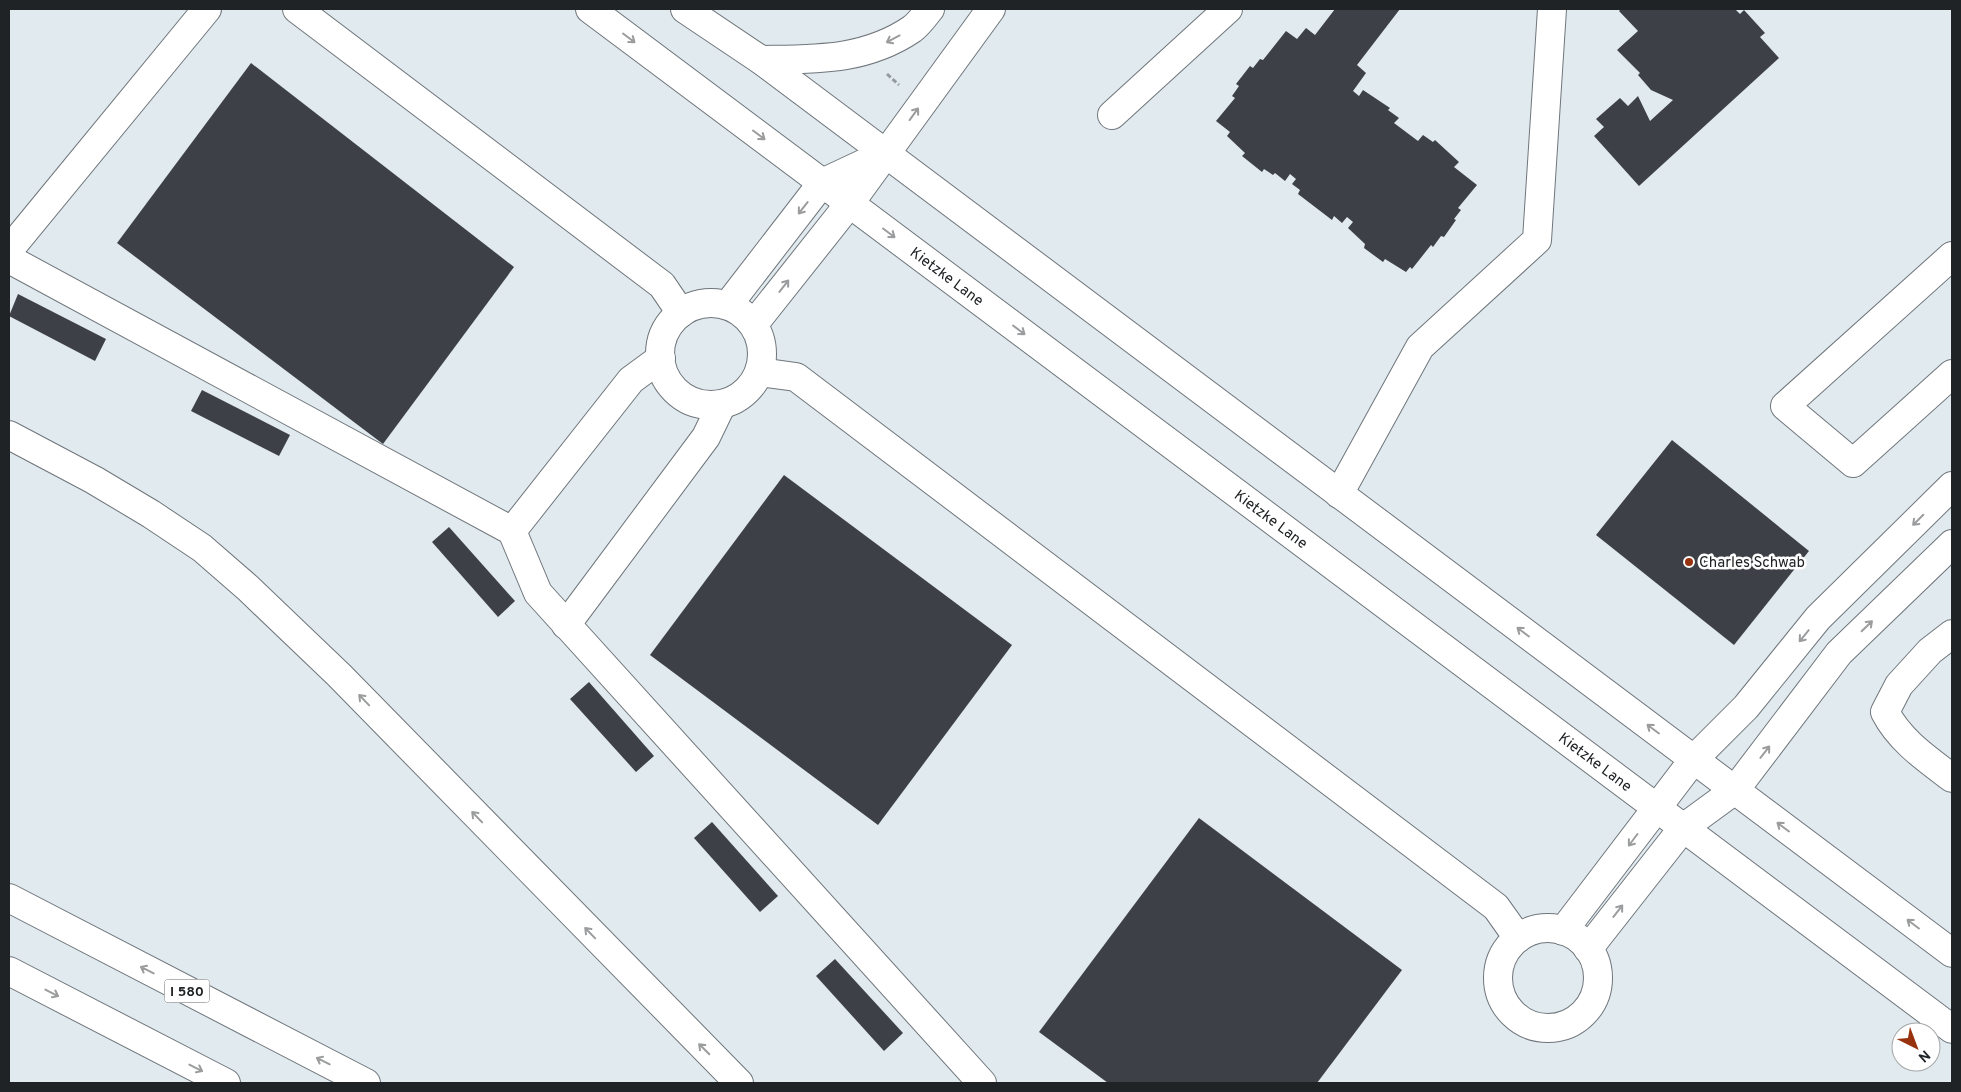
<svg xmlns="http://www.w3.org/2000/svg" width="1961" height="1092" viewBox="0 0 1961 1092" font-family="Overpass,sans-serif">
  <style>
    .building { fill: #3e4047 }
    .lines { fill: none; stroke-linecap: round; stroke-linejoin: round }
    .minor-casing { stroke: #6f767b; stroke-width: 30 }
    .major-casing { stroke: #6f767b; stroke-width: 30 }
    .highway-casing { stroke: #6f767b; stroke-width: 30 }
    .path { stroke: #959ca0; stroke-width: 3; stroke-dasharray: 5 2.5; stroke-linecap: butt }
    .minor { stroke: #fff; stroke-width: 28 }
    .major { stroke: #fff; stroke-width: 28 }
    .highway { stroke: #fff; stroke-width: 28 }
    .oneway { stroke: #9b9c9d }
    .poi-dot { fill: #98310d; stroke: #fff; stroke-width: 2 }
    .labels { text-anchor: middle; stroke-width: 5; stroke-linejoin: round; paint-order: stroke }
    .shield { fill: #fff; stroke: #636566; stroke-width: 1 }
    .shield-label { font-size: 14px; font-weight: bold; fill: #202325 }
    .street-label { font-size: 15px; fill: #202325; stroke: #fff }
    .poi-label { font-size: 15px; fill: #202325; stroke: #fff; text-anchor: start }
  </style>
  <rect width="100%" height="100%" fill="#e1eaef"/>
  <!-- building -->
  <g class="building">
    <path d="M 1335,9 L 1400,9 L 1357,65 L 1366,73 L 1353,91 L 1359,96 L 1363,90 L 1390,108 L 1388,110 L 1399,118 L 1394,123 L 1418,141 L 1423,135 L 1433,142 L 1435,140 L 1459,162 L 1454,167 L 1477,185 L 1458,208 L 1461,210 L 1454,219 L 1456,220 L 1444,237 L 1441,236 L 1433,247 L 1431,245 L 1412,269 L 1410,267 L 1406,272 L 1385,259 L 1383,262 L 1364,248 L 1365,244 L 1348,228 L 1353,222 L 1347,217 L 1342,223 L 1334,216 L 1332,220 L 1298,194 L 1300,190 L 1292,184 L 1296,179 L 1290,174 L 1285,181 L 1275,173 L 1273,175 L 1264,169 L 1262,172 L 1242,156 L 1245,153 L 1227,136 L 1230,132 L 1216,121 L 1235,98 L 1232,96 L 1239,86 L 1236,84 L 1250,66 L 1253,68 L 1260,59 L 1263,60 L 1286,31 L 1297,39 L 1306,28 L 1315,35 Z"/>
    <path d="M 1621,9 L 1735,9 L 1740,14 L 1744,10 L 1765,33 L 1760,37 L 1779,58 L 1639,186 L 1594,136 L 1604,127 L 1596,119 L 1620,98 L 1628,106 L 1638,96 L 1650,121 L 1673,100 L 1651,90 L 1638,75 L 1640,73 L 1617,50 L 1638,31 L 1619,11 Z"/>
    <path d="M 251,63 L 514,267 L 383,444 L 117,243 Z"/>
    <path d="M 18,294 L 106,339 L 95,361 L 9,316 Z"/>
    <path d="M 202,390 L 290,435 L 279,456 L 191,411 Z"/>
    <path d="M 1672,440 L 1809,551 L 1734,645 L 1596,535 Z"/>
    <path d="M 784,475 L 1012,645 L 878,825 L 650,655 Z"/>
    <path d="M 449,527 L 515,601 L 498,617 L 432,542 Z"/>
    <path d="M 589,682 L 654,756 L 636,772 L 570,699 Z"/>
    <path d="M 1199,818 L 1402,970 L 1317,1083 L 1108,1083 L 1039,1032 Z"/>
    <path d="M 712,822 L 778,896 L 760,912 L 694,838 Z"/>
    <path d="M 835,959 L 903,1033 L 884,1051 L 816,976 Z"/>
  </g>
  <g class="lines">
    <defs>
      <g id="minor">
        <path d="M 297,9 L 662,285 L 681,313"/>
        <path d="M 761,60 C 815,59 865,61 912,29 C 919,24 925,15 930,9"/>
        <path d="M 1112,115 L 1228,9"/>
        <path d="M 9,250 L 207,9"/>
        <path d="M 1952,256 L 1785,406 L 1853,463 L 1952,374"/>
        <path d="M 9,259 L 512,531 L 538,593 L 982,1083"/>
        <circle cx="711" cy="354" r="51"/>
        <path d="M 728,305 L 822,183 L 884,154"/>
        <path d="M 754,324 L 850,203 L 991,9"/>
        <path d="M 759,372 L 796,377 L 1496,907 L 1518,938"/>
        <path d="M 1339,494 L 1420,347 L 1537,240 L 1552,9"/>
        <path d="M 512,531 L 631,380 L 661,358"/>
        <path d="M 566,625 L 706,437 L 722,404"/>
        <path d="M 1952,634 L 1930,651 L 1899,685 L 1885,712 C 1900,741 1927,759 1952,778"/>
        <circle cx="1548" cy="978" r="50"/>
        <path d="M 1563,931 L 1694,759 L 1746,707 L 1818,618 L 1952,486"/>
        <path d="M 1588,949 L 1683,828 L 1735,790 L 1839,653 L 1952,544"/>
      </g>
      <g id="major">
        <path id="s1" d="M 590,9 L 1952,1029"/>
        <path d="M 685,9 L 761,60 L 1952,953"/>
        <path d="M 9,435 L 94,480 L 151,514 L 202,548 L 248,588 L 339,675 L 739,1083"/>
      </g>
      <g id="highway">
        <path d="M 9,898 L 366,1083"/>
        <path d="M 9,971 L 226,1083"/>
      </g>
    </defs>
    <!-- minor casing -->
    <use href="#minor" class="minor-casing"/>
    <!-- major casing -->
    <use href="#major" class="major-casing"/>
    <!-- highway casing -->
    <use href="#highway" class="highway-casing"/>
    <!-- path -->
    <path class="path" d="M 887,74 L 899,85"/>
    <!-- minor -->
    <use href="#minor" class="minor"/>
    <!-- major -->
    <use href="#major" class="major"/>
    <!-- highway -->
    <use href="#highway" class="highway"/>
  </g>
  <!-- one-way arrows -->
  <defs><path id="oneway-shaft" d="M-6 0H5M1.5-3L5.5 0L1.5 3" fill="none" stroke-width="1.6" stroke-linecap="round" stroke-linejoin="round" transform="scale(1.25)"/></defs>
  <g class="oneway">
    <use href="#oneway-shaft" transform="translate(629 38) rotate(37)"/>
    <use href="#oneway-shaft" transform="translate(893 39) rotate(152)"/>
    <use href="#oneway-shaft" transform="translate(914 114) rotate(-54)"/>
    <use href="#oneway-shaft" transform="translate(759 135) rotate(37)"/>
    <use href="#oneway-shaft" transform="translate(803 208) rotate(128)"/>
    <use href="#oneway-shaft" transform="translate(889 233) rotate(37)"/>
    <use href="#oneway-shaft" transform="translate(784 286) rotate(-52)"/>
    <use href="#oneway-shaft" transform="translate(1019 330) rotate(37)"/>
    <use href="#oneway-shaft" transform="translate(1918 520) rotate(135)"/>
    <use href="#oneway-shaft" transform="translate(1867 626) rotate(-44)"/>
    <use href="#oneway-shaft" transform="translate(1523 632) rotate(-143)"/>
    <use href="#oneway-shaft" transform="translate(1804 636) rotate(129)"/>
    <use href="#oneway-shaft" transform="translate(364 700) rotate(-134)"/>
    <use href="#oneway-shaft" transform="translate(1653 729) rotate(-143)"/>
    <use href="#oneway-shaft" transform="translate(1765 752) rotate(-52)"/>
    <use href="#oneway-shaft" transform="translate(477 817) rotate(-134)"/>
    <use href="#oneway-shaft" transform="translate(1783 827) rotate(-143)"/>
    <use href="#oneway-shaft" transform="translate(1633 840) rotate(127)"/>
    <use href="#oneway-shaft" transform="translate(1618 911) rotate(-52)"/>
    <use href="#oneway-shaft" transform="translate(1913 924) rotate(-143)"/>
    <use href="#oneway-shaft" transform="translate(590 933) rotate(-134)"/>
    <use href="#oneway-shaft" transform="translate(147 970) rotate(-153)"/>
    <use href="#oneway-shaft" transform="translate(52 993) rotate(27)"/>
    <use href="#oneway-shaft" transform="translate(704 1049) rotate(-135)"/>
    <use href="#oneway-shaft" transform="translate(323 1061) rotate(-153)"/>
    <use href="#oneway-shaft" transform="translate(196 1068) rotate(27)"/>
  </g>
  <!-- markers -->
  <circle class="poi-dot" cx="1689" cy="562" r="5"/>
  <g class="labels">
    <!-- shield labels -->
    <rect class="shield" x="164.5" y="979.5" width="45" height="23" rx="4"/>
    <g class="shield-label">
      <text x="187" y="996">I 580</text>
    </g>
    <!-- street labels -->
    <g class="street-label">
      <text dy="5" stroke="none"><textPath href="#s1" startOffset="446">Kietzke Lane</textPath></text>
      <text dy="5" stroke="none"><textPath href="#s1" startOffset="851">Kietzke Lane</textPath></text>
      <text dy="5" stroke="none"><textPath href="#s1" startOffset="1256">Kietzke Lane</textPath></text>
    </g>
    <!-- poi labels -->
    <g class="poi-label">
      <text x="1699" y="567">Charles Schwab</text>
    </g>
  </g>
  <!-- border -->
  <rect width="1961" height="1092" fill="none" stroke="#202325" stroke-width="20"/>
  <!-- north arrow -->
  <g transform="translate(1916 1047) rotate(138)"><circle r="24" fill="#ffffff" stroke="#a6a7a8"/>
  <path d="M0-4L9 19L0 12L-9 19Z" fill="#98310d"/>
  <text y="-8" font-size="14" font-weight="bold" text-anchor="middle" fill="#202325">N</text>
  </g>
</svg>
